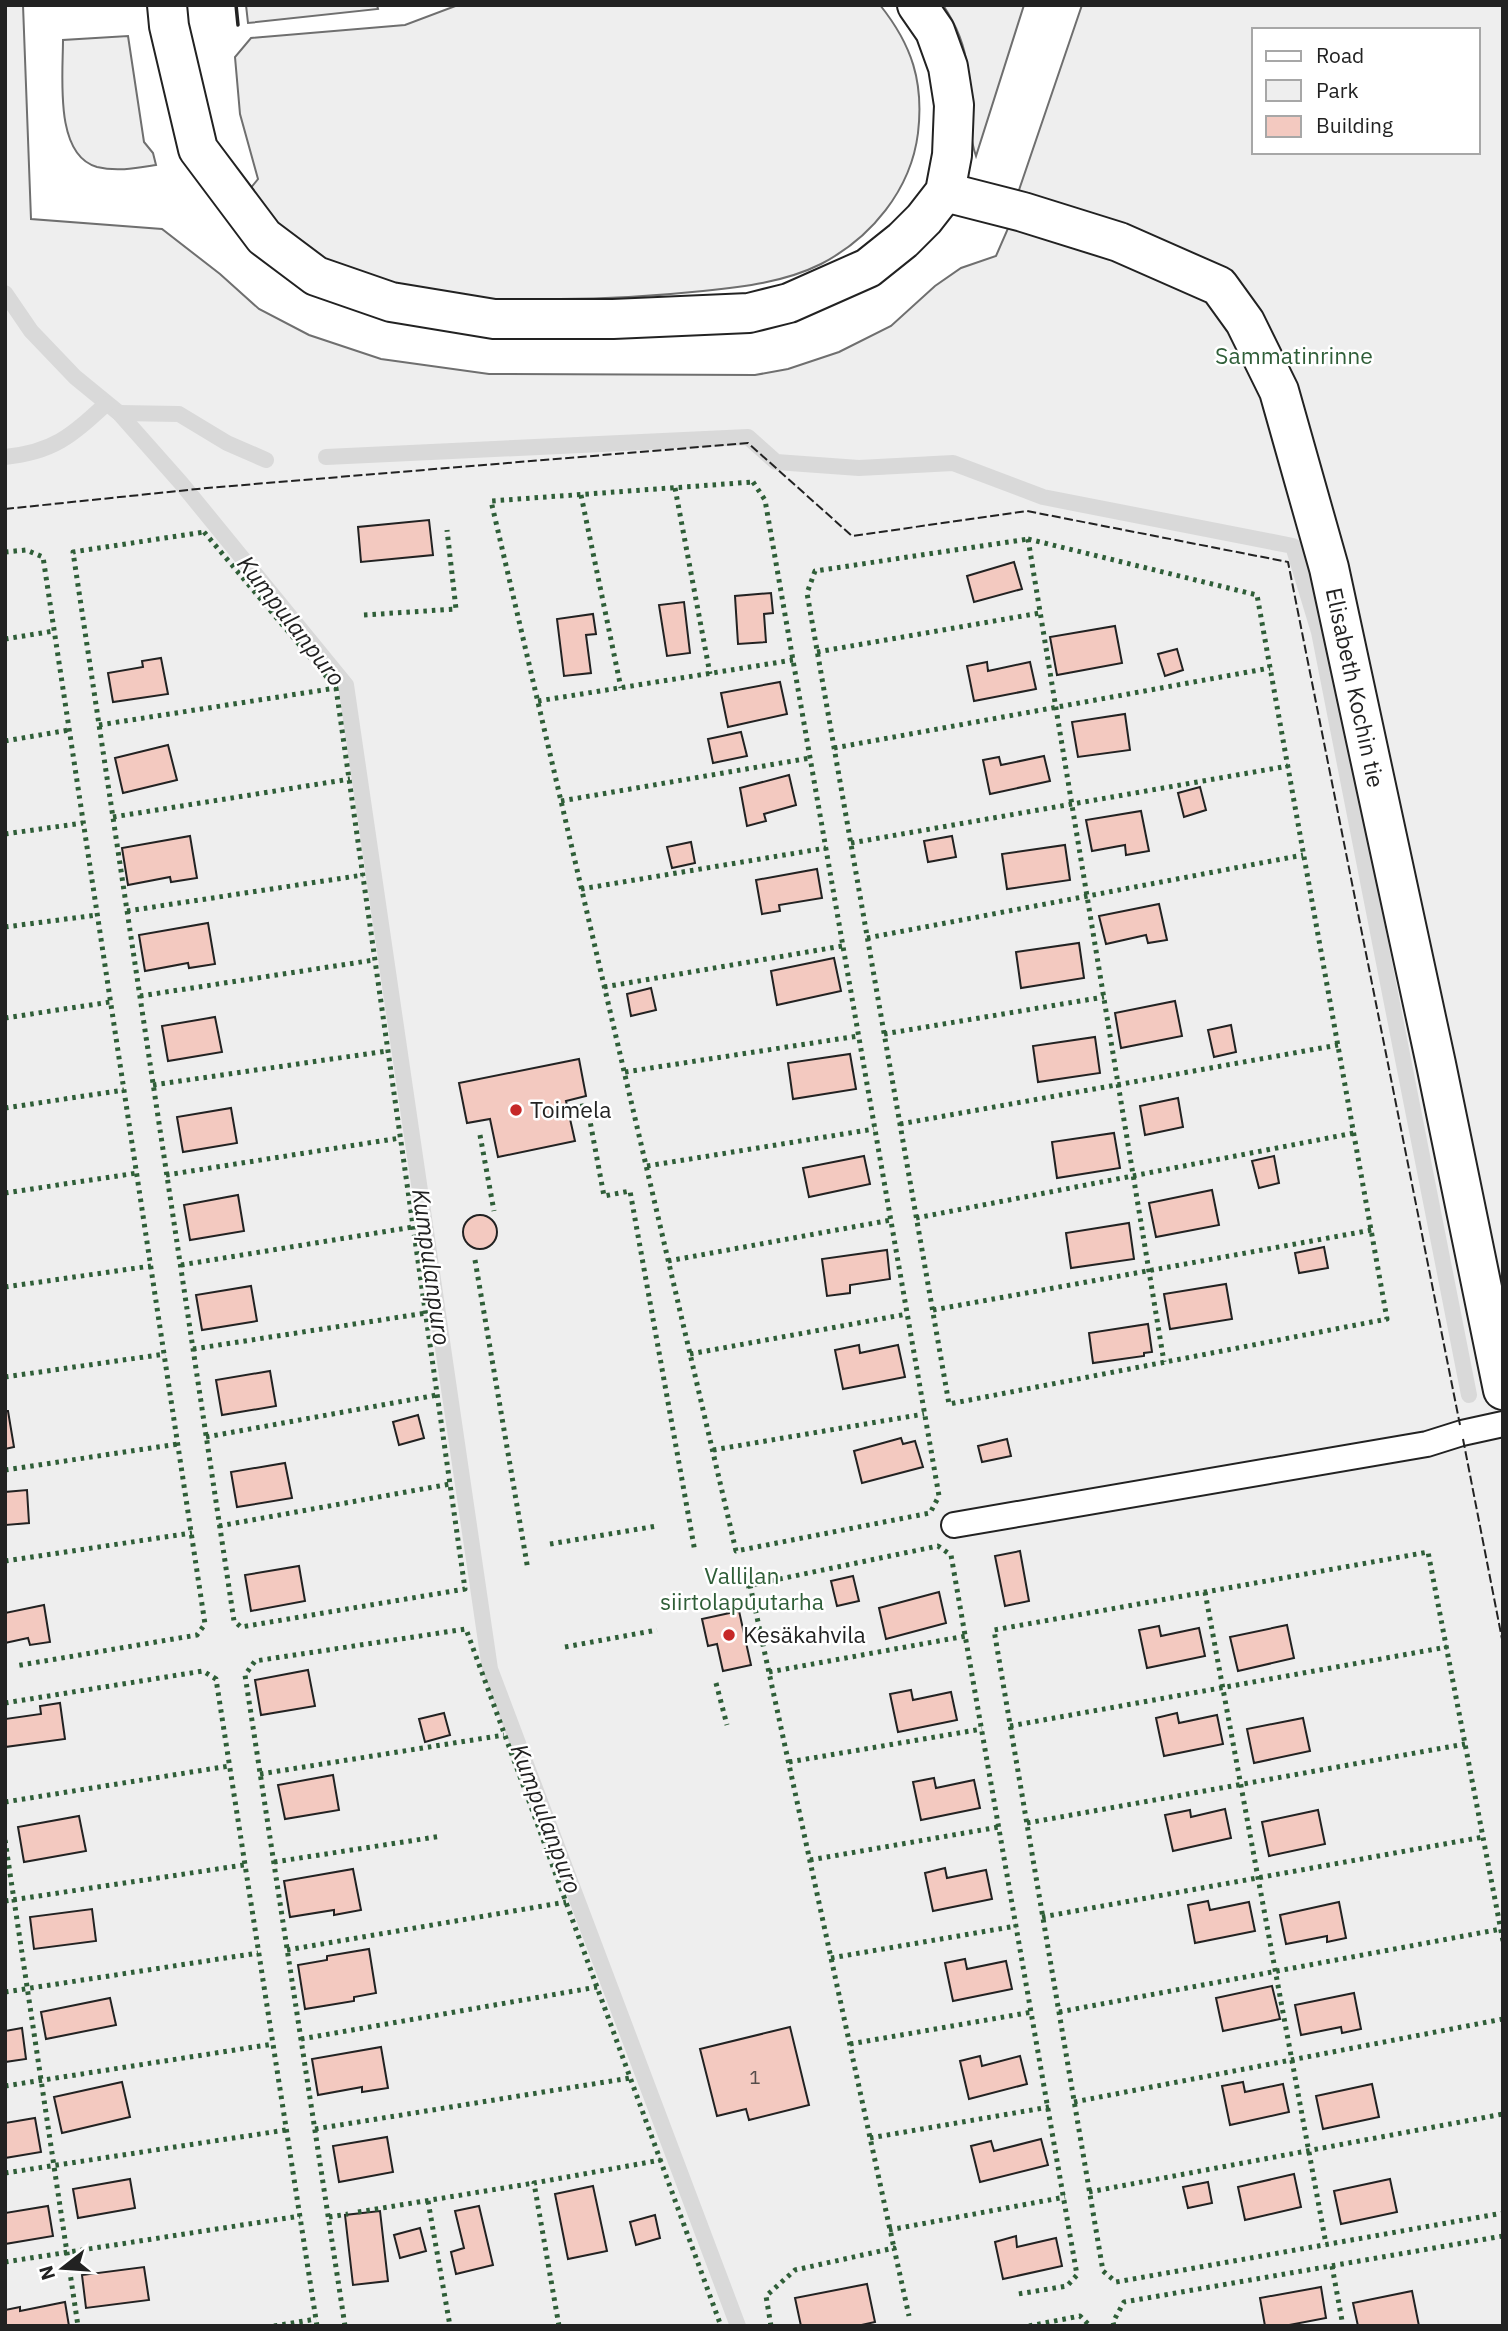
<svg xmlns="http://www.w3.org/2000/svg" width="1508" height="2331" viewBox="0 0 1508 2331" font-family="'IBM Plex Sans',sans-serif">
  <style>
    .green { fill: #eee; stroke: #6f6f6f; stroke-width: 2; fill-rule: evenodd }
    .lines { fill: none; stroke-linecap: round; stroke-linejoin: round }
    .stream { stroke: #d9d9d9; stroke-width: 16 }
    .building { fill: #f3c9c0; stroke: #222; stroke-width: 2 }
    .lane-casing { stroke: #222; stroke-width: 28 }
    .street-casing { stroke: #222; stroke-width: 42 }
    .lane { stroke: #fff; stroke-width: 24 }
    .street { stroke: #fff; stroke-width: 38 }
    .hedge { stroke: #2f5e38; stroke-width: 5; stroke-dasharray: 3.5 5; stroke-linecap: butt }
    .fence { stroke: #222; stroke-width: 2; stroke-dasharray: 9 3.5; stroke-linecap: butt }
    .wall { stroke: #222; stroke-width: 3.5 }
    .poi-dot { fill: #c62828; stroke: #fff; stroke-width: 2.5 }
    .labels { text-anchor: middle; stroke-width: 5; stroke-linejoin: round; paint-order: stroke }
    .number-label { font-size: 19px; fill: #564c4a }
    .park-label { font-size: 23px; fill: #2f5e38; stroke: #fff }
    .street-label { font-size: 23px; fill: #222; stroke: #fff }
    .poi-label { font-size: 23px; fill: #222; stroke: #fff; text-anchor: start }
    .water-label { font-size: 24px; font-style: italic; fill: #222; stroke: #fff }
  </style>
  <rect width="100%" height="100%" fill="#fff"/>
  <!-- green -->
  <g class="green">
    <path d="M 5,5 L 23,5 L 31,219 L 162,229 L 220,274 L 259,309 L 309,335 L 381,359 L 489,374 L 755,375 L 788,369 L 839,352 L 891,326 L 935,286 L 961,268 L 996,256 L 1013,217 L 1019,190 L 1082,5 L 1503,5 L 1503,2326 L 5,2326 ZM 1254,30 L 1478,30 L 1478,152 L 1254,152 Z"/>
    <path d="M 246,5 L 377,5 L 378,9 L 248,23 Z"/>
    <path d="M 458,5 L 880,5 C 912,45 924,82 918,133 C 911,190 871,238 821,264 C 785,282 743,287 703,291 C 655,296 608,299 560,299 C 536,299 510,302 486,299 C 440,293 385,284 341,268 C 328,263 293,243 282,233 C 268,222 257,207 246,194 L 258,179 L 240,114 L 235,57 L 251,38 L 405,25 Z"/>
    <path d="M 943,5 L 1024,5 L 976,156 C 966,127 971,97 967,67 C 965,46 955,23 943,5 Z"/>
    <path d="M 128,36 L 144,142 L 153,153 L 156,165 C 137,168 117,172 97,167 C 54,155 63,76 63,40 Z"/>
  </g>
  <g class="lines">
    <!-- stream -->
    <g class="stream">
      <path d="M 5,293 L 31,331 L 75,377 L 119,413 L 181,483 L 346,685 L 490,1669 L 738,2326"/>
      <path d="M 119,413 L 179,414 L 227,443 L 266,460"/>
      <path d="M 5,457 C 54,452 71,436 106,404"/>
      <path d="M 326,457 L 748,437 L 776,462 L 859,468 L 953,463 L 1043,497 L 1293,546 L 1319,632 L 1469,1395"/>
    </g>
  </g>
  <!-- building -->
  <g class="building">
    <path d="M 429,520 L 433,555 L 361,562 L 358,527 Z"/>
    <path d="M 1014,562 L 1022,589 L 974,602 L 967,576 Z"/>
    <path d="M 771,593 L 773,613 L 764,614 L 766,642 L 738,644 L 735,596 Z"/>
    <path d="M 684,602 L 690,653 L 667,656 L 659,605 Z"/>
    <path d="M 593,614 L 596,634 L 586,635 L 591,673 L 564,676 L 557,619 Z"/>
    <path d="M 1115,626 L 1122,663 L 1057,675 L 1050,637 Z"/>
    <path d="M 1177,649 L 1183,670 L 1165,676 L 1158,654 Z"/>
    <path d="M 161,658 L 168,694 L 113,702 L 108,673 L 143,667 L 142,661 Z"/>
    <path d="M 987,662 L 988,671 L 1030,662 L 1036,689 L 974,701 L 967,666 Z"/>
    <path d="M 780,682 L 787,714 L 728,727 L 721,693 Z"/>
    <path d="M 1125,714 L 1130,750 L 1078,757 L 1072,722 Z"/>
    <path d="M 741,732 L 747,756 L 713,763 L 708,739 Z"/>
    <path d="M 168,745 L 177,780 L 123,793 L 115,758 Z"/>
    <path d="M 1044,756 L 1050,781 L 990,794 L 983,760 L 999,757 L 1001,765 Z"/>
    <path d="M 789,775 L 796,805 L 764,814 L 766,821 L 747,826 L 740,788 Z"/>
    <path d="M 1200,787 L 1206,810 L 1184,817 L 1178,793 Z"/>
    <path d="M 1141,811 L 1149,851 L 1126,855 L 1125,845 L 1092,851 L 1086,820 Z"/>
    <path d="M 190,836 L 197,878 L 171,882 L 170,877 L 128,885 L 122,848 Z"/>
    <path d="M 952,836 L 956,857 L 928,862 L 924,841 Z"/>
    <path d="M 691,842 L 695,863 L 672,868 L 667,847 Z"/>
    <path d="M 1065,845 L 1070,880 L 1007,889 L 1002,854 Z"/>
    <path d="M 817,869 L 822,898 L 779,905 L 780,911 L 762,914 L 756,880 Z"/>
    <path d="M 1159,904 L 1167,940 L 1148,943 L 1146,935 L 1106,944 L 1099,916 Z"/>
    <path d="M 208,923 L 215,964 L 189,968 L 188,963 L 145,971 L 139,935 Z"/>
    <path d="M 1079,943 L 1084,978 L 1021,988 L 1016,952 Z"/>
    <path d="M 834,958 L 841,991 L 777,1005 L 771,971 Z"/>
    <path d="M 651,988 L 656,1010 L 631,1016 L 627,994 Z"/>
    <path d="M 1175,1001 L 1182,1036 L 1121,1048 L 1115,1013 Z"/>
    <path d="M 215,1017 L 222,1052 L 168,1061 L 162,1026 Z"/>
    <path d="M 1231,1025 L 1236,1052 L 1214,1057 L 1208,1030 Z"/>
    <path d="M 1095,1037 L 1100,1073 L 1038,1082 L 1033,1046 Z"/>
    <path d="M 850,1054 L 856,1089 L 793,1099 L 788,1063 Z"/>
    <path d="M 579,1059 L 586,1096 L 566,1101 L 575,1141 L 498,1157 L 490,1119 L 467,1123 L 459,1083 Z"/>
    <path d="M 1178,1098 L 1183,1127 L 1145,1135 L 1140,1106 Z"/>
    <path d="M 231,1108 L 237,1143 L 183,1152 L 177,1117 Z"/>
    <path d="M 1114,1133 L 1120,1168 L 1057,1178 L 1052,1142 Z"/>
    <path d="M 864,1156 L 870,1184 L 809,1197 L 803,1168 Z"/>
    <path d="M 1274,1156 L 1279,1183 L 1259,1188 L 1252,1161 Z"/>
    <path d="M 1212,1190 L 1219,1225 L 1156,1237 L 1149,1203 Z"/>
    <path d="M 238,1195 L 244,1231 L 190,1240 L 184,1205 Z"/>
    <circle cx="480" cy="1232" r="17"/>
    <path d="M 1129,1223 L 1134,1259 L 1071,1268 L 1066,1233 Z"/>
    <path d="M 1324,1247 L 1328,1268 L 1299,1273 L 1295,1253 Z"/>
    <path d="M 887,1250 L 890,1279 L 850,1285 L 850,1293 L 827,1296 L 822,1259 Z"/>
    <path d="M 1226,1284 L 1232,1319 L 1170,1329 L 1164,1294 Z"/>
    <path d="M 251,1286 L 257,1321 L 202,1330 L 196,1295 Z"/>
    <path d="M 1148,1324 L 1152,1352 L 1144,1353 L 1144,1356 L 1093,1363 L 1089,1333 Z"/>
    <path d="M 859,1345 L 860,1353 L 898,1345 L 905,1377 L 843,1389 L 835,1350 Z"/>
    <path d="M 270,1371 L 276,1406 L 222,1415 L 216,1380 Z"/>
    <path d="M 5,1411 L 8,1411 L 14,1447 L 5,1449 Z"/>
    <path d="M 418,1415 L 424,1438 L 399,1445 L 393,1422 Z"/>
    <path d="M 901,1438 L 903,1444 L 915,1441 L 923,1467 L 862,1483 L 854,1451 Z"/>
    <path d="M 1007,1439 L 1011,1456 L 982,1462 L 978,1446 Z"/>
    <path d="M 285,1463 L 292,1498 L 237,1507 L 231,1472 Z"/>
    <path d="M 27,1490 L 29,1523 L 6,1525 L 5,1492 Z"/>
    <path d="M 1020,1551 L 1029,1601 L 1005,1606 L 995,1556 Z"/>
    <path d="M 299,1566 L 305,1601 L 251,1611 L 245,1575 Z"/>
    <path d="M 853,1576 L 859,1601 L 837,1606 L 831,1581 Z"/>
    <path d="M 939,1592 L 946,1623 L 886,1639 L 879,1608 Z"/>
    <path d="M 44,1605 L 50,1642 L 30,1645 L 28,1638 L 5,1643 L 5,1613 Z"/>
    <path d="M 739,1611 L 751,1665 L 723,1671 L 717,1644 L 708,1646 L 702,1619 Z"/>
    <path d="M 1287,1625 L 1294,1658 L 1238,1671 L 1230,1637 Z"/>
    <path d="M 1159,1626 L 1161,1636 L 1199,1628 L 1205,1656 L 1147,1668 L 1139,1630 Z"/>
    <path d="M 308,1670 L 315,1706 L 261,1715 L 255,1680 Z"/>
    <path d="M 911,1690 L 913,1700 L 951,1692 L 957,1720 L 898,1732 L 890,1694 Z"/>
    <path d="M 60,1703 L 65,1739 L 5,1747 L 5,1719 L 41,1714 L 40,1706 Z"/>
    <path d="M 444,1713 L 450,1735 L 425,1742 L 419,1719 Z"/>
    <path d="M 1177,1713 L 1179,1723 L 1217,1715 L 1223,1744 L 1164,1756 L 1156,1718 Z"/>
    <path d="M 1303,1718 L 1310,1751 L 1254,1763 L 1247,1729 Z"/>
    <path d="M 333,1775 L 339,1810 L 285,1819 L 278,1785 Z"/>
    <path d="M 934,1778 L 936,1788 L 974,1780 L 980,1808 L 921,1820 L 913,1782 Z"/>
    <path d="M 1225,1809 L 1231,1838 L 1173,1851 L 1165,1815 L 1190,1810 L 1191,1817 Z"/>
    <path d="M 1318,1810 L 1325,1844 L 1269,1856 L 1262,1822 Z"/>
    <path d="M 79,1816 L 86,1851 L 24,1862 L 18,1827 Z"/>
    <path d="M 945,1868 L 947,1878 L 986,1870 L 992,1899 L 933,1911 L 925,1873 Z"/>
    <path d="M 353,1869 L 361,1910 L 334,1915 L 334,1910 L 290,1917 L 284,1881 Z"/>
    <path d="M 1208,1901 L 1210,1910 L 1249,1902 L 1255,1931 L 1195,1943 L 1188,1905 Z"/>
    <path d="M 1339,1902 L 1346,1938 L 1327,1942 L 1327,1936 L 1286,1944 L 1280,1915 Z"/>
    <path d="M 92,1909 L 96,1941 L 34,1949 L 30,1917 Z"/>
    <path d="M 369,1949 L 376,1993 L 354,1997 L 354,2001 L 305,2009 L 298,1965 L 327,1960 L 327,1956 Z"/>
    <path d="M 965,1959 L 967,1969 L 1006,1961 L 1012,1989 L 953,2001 L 945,1963 Z"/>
    <path d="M 1272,1986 L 1280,2019 L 1223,2031 L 1216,1998 Z"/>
    <path d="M 1354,1993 L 1361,2029 L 1342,2033 L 1341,2027 L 1301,2035 L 1295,2005 Z"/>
    <path d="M 110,1998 L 116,2025 L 46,2039 L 41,2012 Z"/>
    <path d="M 790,2027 L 809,2105 L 749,2120 L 746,2109 L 717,2116 L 700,2049 Z"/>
    <path d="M 22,2028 L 26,2059 L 5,2062 L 5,2031 Z"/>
    <path d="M 381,2047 L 388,2088 L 362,2092 L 362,2087 L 318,2095 L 312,2059 Z"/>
    <path d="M 980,2056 L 982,2066 L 1020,2056 L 1027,2084 L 969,2099 L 960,2061 Z"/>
    <path d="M 122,2082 L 130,2117 L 62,2133 L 54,2097 Z"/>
    <path d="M 1243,2082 L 1245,2092 L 1283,2084 L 1289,2112 L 1230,2125 L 1222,2086 Z"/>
    <path d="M 1372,2084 L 1379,2117 L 1323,2129 L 1316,2096 Z"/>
    <path d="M 35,2118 L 41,2152 L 5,2158 L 5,2123 Z"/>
    <path d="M 387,2137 L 393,2172 L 339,2182 L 333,2146 Z"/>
    <path d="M 1041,2139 L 1048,2165 L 980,2182 L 971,2146 L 991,2141 L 994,2151 Z"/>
    <path d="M 1294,2174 L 1301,2207 L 1245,2220 L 1238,2187 Z"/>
    <path d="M 130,2179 L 135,2208 L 78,2218 L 73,2189 Z"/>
    <path d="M 1390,2179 L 1397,2212 L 1341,2224 L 1334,2191 Z"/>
    <path d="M 1208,2182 L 1212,2203 L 1188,2208 L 1183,2187 Z"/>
    <path d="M 593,2186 L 607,2251 L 568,2259 L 555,2194 Z"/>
    <path d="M 48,2206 L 53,2236 L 5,2244 L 5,2213 Z"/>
    <path d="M 479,2206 L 493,2265 L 456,2274 L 451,2252 L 464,2248 L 455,2211 Z"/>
    <path d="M 380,2211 L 388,2281 L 353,2285 L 345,2215 Z"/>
    <path d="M 655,2215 L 660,2238 L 636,2245 L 630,2222 Z"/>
    <path d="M 420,2228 L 426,2251 L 400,2258 L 394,2235 Z"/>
    <path d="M 1016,2236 L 1017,2247 L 1056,2238 L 1062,2266 L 1003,2279 L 995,2242 Z"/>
    <path d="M 144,2267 L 149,2300 L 86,2308 L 82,2275 Z"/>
    <path d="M 867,2284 L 875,2322 L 857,2326 L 801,2326 L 795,2298 Z"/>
    <path d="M 1321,2287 L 1326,2318 L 1284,2326 L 1265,2326 L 1260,2298 Z"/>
    <path d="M 1412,2291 L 1419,2326 L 1358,2326 L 1353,2303 Z"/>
    <path d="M 65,2302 L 69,2326 L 5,2326 L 5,2310 L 20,2307 L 20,2311 Z"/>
  </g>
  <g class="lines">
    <defs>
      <path id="lane" d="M 954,1525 L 1427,1444 L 1462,1433 L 1503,1424"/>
      <g id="street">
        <path d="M 167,5 L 169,26 L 198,149 L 264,237 L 316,276 L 391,302 L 494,319 L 613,319 L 749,313 L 789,303 L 868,268 L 903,240 L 924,219 L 945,192 L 952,155 L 954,105 L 948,67 L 935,31 L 917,5"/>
        <path id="s1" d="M 945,192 L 1023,212 L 1119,242 L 1219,286 L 1245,322 L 1279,391 L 1329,568 L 1436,1064 L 1503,1390"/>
      </g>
    </defs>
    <!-- lane casing -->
    <use href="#lane" class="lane-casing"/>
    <!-- street casing -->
    <use href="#street" class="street-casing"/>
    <!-- lane -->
    <use href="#lane" class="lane"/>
    <!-- street -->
    <use href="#street" class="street"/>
    <!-- hedge -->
    <g class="hedge">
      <path d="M 753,482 L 765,500 L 939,1496 L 930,1513 L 736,1551 L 491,501 Z"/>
      <path d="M 675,488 L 710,674"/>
      <path d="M 581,495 L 621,688"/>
      <path d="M 204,532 L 336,688 L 465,1589 L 241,1627 L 234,1621 L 73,552 Z"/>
      <path d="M 1028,539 L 1257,595 L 1387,1319 L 949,1404 L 807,593 L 815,571 Z"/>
      <path d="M 1028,539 L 1164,1362"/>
      <path d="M 5,552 L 26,550 L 43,557 L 205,1624 L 197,1635 L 15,1666"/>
      <path d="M 364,615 L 456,609 L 447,530"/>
      <path d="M 5,639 L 54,631"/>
      <path d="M 817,652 L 1040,613"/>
      <path d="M 538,701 L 793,660"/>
      <path d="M 99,725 L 336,688"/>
      <path d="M 5,741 L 69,730"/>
      <path d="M 834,748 L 1270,668"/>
      <path d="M 561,801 L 810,758"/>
      <path d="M 113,817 L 350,779"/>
      <path d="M 5,834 L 83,823"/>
      <path d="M 851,843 L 1288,766"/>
      <path d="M 581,889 L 826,848"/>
      <path d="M 127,911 L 363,875"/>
      <path d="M 5,927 L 97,915"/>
      <path d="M 867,938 L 1303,855"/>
      <path d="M 604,987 L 842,946"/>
      <path d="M 140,996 L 374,960"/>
      <path d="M 5,1018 L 110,1002"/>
      <path d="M 884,1034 L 1104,997"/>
      <path d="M 625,1072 L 858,1036"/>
      <path d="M 153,1085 L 387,1051"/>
      <path d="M 5,1108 L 124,1090"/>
      <path d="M 572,1108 L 587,1105 L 604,1196 L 630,1191 L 695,1552"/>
      <path d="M 900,1124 L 1338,1045"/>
      <path d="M 480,1135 L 494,1211"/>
      <path d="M 647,1166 L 874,1129"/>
      <path d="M 166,1175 L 400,1138"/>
      <path d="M 5,1193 L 137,1173"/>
      <path d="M 916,1218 L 1354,1133"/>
      <path d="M 475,1260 L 528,1570"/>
      <path d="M 668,1261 L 891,1220"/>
      <path d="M 181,1265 L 413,1227"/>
      <path d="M 5,1287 L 151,1266"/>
      <path d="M 933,1310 L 1372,1230"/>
      <path d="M 193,1349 L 426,1313"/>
      <path d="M 690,1354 L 907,1314"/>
      <path d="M 5,1377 L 165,1354"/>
      <path d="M 206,1437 L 437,1395"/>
      <path d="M 713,1450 L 924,1414"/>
      <path d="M 5,1470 L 178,1444"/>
      <path d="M 219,1526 L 450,1484"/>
      <path d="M 550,1544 L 657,1526"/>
      <path d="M 5,1561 L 192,1533"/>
      <path d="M 750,1585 L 894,2248"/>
      <path d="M 746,1586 L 938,1546 L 951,1555 L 1077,2275 L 1067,2286 L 1018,2294"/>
      <path d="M 1205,1592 L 1326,2244"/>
      <path d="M 565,1647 L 657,1630"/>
      <path d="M 769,1672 L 966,1636"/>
      <path d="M 716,1683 L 727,1725"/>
      <path d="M 5,1703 L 203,1671 L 216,1679 L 317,2326"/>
      <path d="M 1010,1726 L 1447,1647"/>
      <path d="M 789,1762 L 982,1729"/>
      <path d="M 260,1774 L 504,1735"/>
      <path d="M 5,1802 L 229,1766"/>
      <path d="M 1027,1823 L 1465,1744"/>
      <path d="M 5,1840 L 78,2326"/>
      <path d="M 810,1860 L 999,1827"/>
      <path d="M 274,1862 L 442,1836"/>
      <path d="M 5,1901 L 244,1865"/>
      <path d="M 1042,1917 L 1483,1837"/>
      <path d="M 1503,1941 L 1428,1552 L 994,1630 L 1103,2271 L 1116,2282 L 1503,2213"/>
      <path d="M 287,1950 L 566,1902"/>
      <path d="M 831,1958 L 1016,1926"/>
      <path d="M 5,1992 L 258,1953"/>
      <path d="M 1059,2012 L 1501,1929"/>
      <path d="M 301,2039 L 597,1987"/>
      <path d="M 850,2044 L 1032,2012"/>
      <path d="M 5,2086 L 273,2044"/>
      <path d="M 1074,2102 L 1503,2019"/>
      <path d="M 315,2129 L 630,2078"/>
      <path d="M 870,2138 L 1049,2107"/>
      <path d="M 5,2173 L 286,2130"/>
      <path d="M 1089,2192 L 1503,2114"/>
      <path d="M 428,2201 L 450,2326"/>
      <path d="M 358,2212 L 534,2183"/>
      <path d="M 329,2217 L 348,2214"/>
      <path d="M 889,2230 L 1065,2197"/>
      <path d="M 5,2262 L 300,2216"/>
      <path d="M 1332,2266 L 1343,2326"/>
      <path d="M 274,2326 L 316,2319"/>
      <path d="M 345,2326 L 245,1675 L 255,1661 L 466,1629 L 721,2326"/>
      <path d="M 559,2326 L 534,2183 L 661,2160"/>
      <path d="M 771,2326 L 766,2296 L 795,2270 L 894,2248 L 909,2316"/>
      <path d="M 1029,2326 L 1080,2316 L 1090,2326"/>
      <path d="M 1114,2326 L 1113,2322 L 1124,2302 L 1503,2236"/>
    </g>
    <!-- fence -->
    <g class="fence">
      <path d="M 5,509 L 207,488 L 748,443 L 852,536 L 1027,511 L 1288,562 L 1460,1425"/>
      <path d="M 1463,1439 L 1503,1644"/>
    </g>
    <!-- wall -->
    <path class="wall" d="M 236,5 L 238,25"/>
  </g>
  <!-- markers -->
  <g class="poi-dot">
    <circle cx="516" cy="1110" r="7"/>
    <circle cx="729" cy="1635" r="7"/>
  </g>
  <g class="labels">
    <!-- number labels -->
    <g class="number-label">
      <text x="755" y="2084">1</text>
    </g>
    <!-- park labels -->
    <g class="park-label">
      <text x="1294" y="364">Sammatinrinne</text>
      <text x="742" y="1584">Vallilan<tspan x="742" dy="26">siirtolapuutarha</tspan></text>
    </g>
    <!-- street labels -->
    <g class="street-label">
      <text dy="8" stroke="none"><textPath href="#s1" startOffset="718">Elisabeth Kochin tie</textPath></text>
    </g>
    <!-- poi labels -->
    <g class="poi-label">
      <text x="530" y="1118">Toimela</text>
      <text x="743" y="1643">Kesäkahvila</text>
    </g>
    <!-- water labels -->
    <g class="water-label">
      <text transform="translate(291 621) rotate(52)" y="8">Kumpulanpuro</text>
      <text transform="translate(431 1267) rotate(82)" y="8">Kumpulanpuro</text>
      <text transform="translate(546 1819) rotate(69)" y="8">Kumpulanpuro</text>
    </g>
  </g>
  <!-- border -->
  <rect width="1508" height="2331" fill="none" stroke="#222222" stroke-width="14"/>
  <!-- legend -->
  <rect x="1252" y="28" width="228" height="126" fill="#ffffff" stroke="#a7a7a7" stroke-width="2"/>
  <rect x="1266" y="51" width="35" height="10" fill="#ffffff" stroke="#a7a7a7" stroke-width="2"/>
  <text x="1316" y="63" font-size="21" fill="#222222">Road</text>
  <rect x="1266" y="80" width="35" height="21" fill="#eeeeee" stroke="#a7a7a7" stroke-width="2"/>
  <text x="1316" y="98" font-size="21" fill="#222222">Park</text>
  <rect x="1266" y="116" width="35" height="21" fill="#f3c9c0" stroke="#a7a7a7" stroke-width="2"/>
  <text x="1316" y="133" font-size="21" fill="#222222">Building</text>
  <!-- north arrow -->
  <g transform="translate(63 2268) rotate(253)" stroke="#ffffff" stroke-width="5" paint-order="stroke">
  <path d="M0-5L12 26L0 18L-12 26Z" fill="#222222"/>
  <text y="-10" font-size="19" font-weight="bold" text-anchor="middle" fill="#222222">N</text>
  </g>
</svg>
